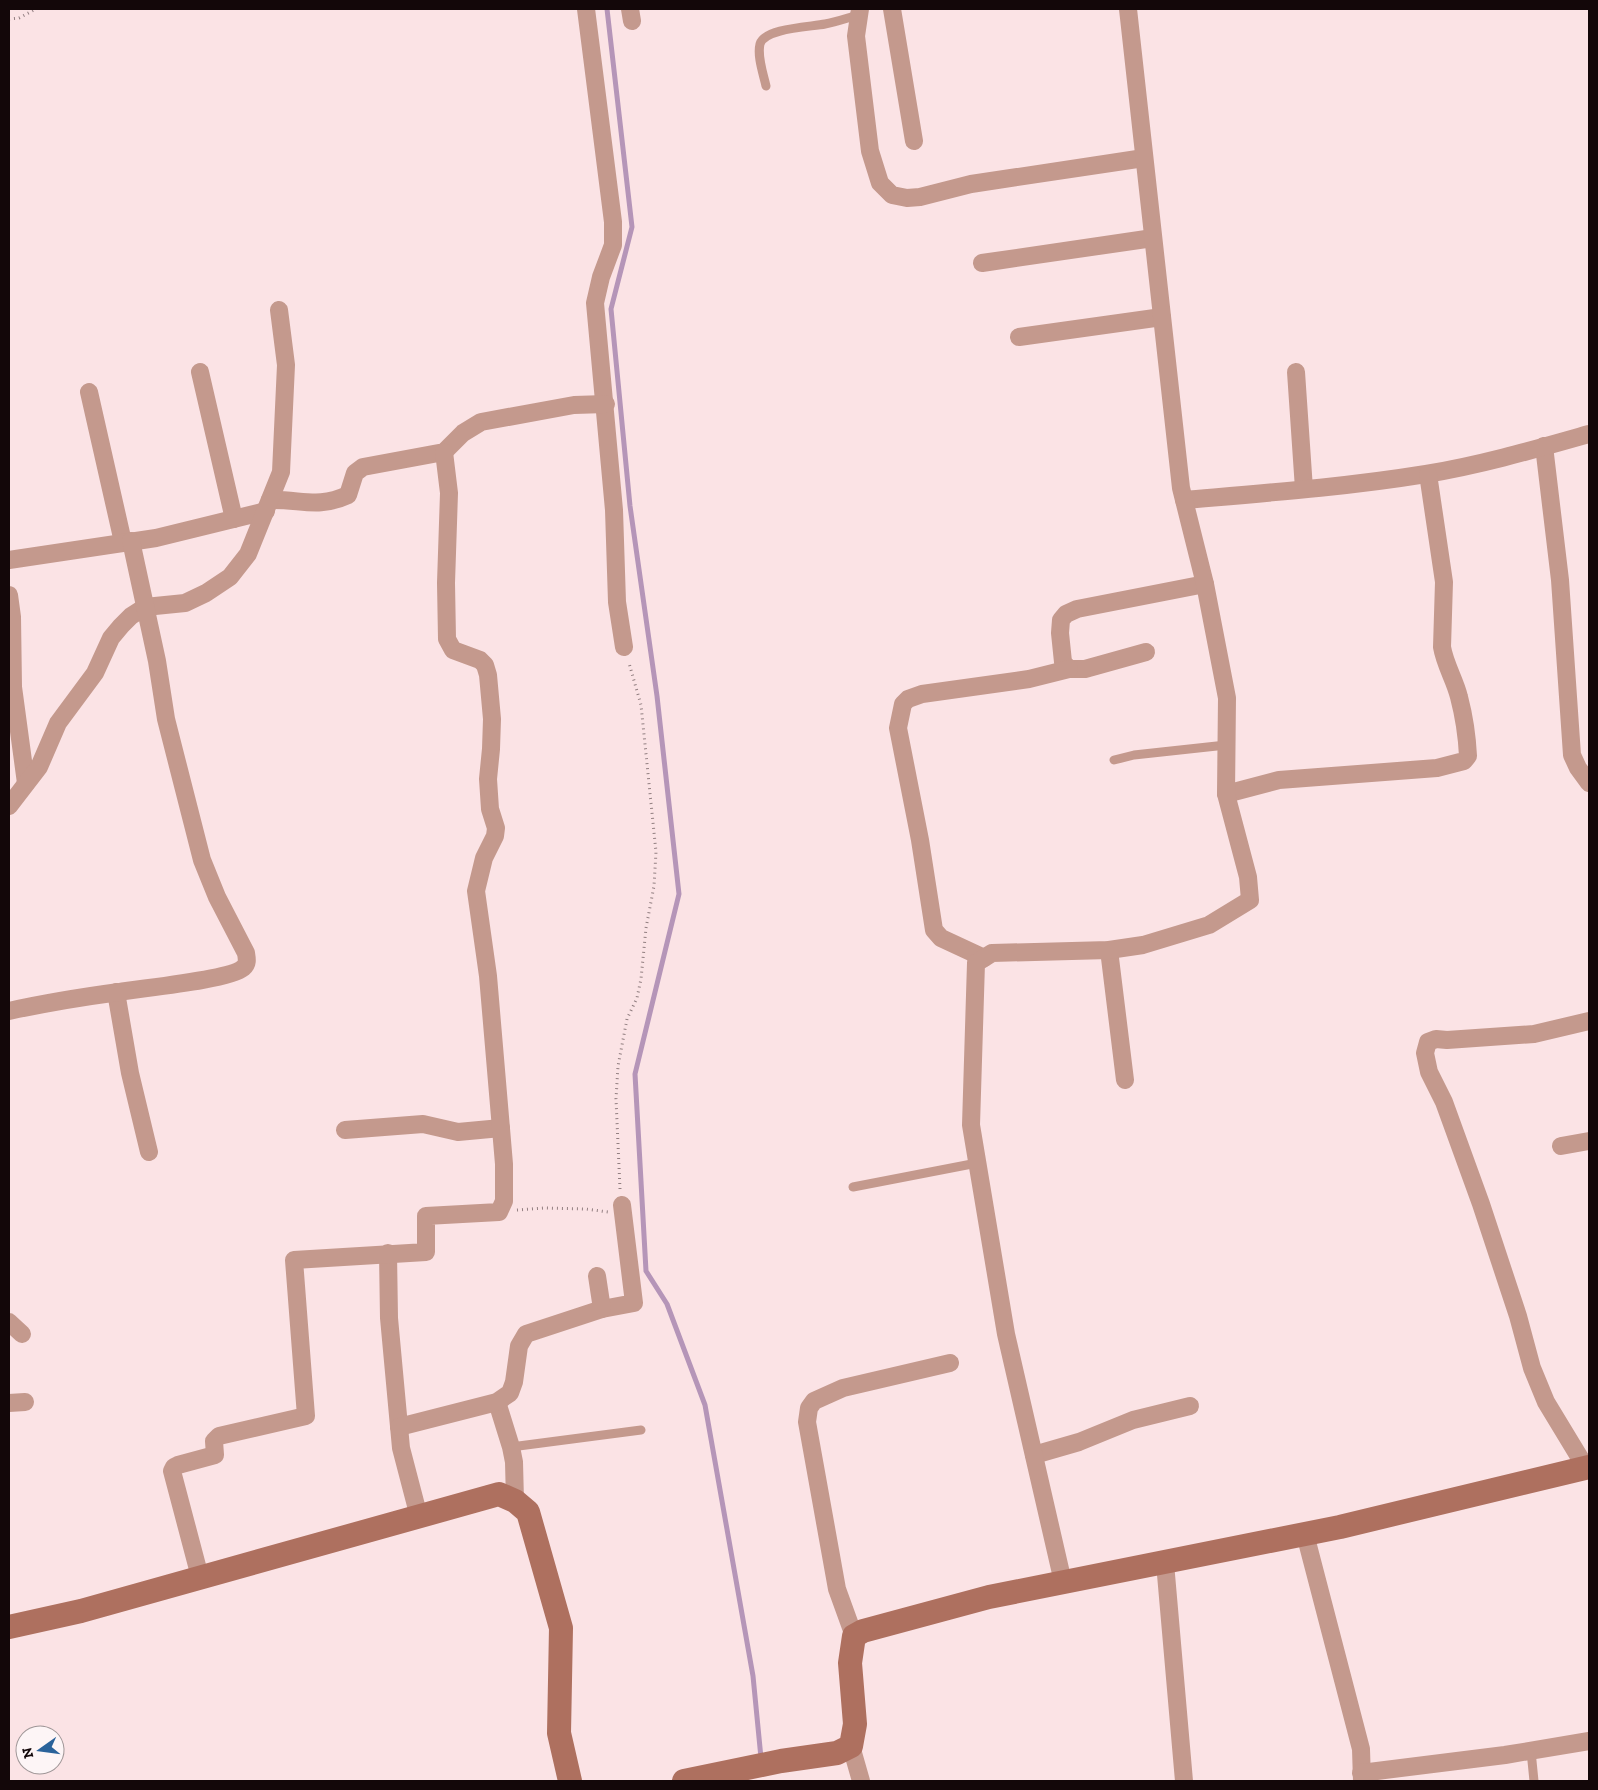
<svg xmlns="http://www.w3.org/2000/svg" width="1598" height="1790" viewBox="0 0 1598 1790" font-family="'Zilla Slab',serif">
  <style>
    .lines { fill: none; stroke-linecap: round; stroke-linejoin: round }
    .stream { stroke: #b595b8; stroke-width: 5 }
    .path { stroke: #927f81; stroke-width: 3; stroke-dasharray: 1 4; stroke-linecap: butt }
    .lane { stroke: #c4998d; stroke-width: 9 }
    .street { stroke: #c4998d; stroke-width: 18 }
    .secondary { stroke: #ae705f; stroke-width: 24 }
  </style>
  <rect width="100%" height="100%" fill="#fbe3e5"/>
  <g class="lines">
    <!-- stream -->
    <path class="stream" d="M 607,9 L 632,227 L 611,309 L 630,506 L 657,696 L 679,894 L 635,1074 L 646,1271 L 667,1304 L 705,1405 L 753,1676 L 761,1758"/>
    <!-- path -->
    <g class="path">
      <path d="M 9,19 L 19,18 L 36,9"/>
      <path d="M 620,1189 L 616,1099 L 618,1066 L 627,1019 L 637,998 L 641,979 L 646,928 L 654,886 L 656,852 L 641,705 L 629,663"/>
      <path d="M 517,1210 L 544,1208 L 586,1209 L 608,1212"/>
    </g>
    <!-- lane -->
    <g class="lane">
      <path d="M 766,86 C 763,73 757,56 760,44 C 765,28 810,27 825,24 C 836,22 847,18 858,15"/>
      <path d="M 1114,760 L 1134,755 L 1226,745"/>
      <path d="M 853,1187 L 977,1163"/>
      <path d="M 511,1447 L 641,1430"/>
      <path d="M 1531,1751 L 1534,1781"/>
    </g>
    <!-- street -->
    <g class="street">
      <path d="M 586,9 L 613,222 L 613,245 L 601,277 L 595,303 L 614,510 L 617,602 L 624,647"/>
      <path d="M 630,9 L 632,21"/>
      <path d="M 860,9 L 856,36 L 870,151 L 880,183 L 892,195 L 907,198 L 920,197 L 971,184 L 1144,158"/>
      <path d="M 892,9 L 914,141"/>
      <path d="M 982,263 L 1153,238"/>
      <path d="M 1019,337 L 1162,317"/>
      <path d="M 200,372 L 234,519"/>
      <path d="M 1296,372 L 1304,489"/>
      <path d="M 89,392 L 123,542"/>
      <path d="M 1544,446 L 1560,580 L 1572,755 L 1578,768 L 1589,783"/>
      <path d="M 270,500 C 301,499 318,509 348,495 L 355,473 L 363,467 L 444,452 L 463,433 L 481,422 L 574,405 L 606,404"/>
      <path d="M 1184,500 C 1265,493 1346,487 1426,474 C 1481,465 1536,449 1589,434"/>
      <path d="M 9,560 L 156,538 L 266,511"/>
      <path d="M 9,595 L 12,617 L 13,687 L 26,783"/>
      <path d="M 1146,652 L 1085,669 L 1069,669 L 1063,662 L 1060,633 L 1061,620 L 1066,614 L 1077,609 L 1205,584"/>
      <path d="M 1226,794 L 1279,780 L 1437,768 L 1464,761 L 1468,756 C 1467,736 1464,716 1459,697 C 1455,680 1445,665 1442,647 L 1444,582 L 1428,474"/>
      <path d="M 9,806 L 39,767 L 58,723 L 95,673 L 111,638 L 121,626 L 131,616 L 145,607 L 185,603 L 206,593 L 230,577 L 248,554 L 281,472 L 286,365 L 279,310"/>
      <path d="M 1109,950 L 1125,1080"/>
      <path d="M 984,958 L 941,938 L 934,930 L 920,840 L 898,728 L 903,704 L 908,699 L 922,694 L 1029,679 L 1069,669"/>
      <path d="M 116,992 L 130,1073 L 149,1152"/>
      <path d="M 9,1011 C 45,1003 82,997 119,992 C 142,988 229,980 243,968 C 248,964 247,959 246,953 L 217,897 L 202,860 L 166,719 L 157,661 L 131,541"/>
      <path d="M 345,1130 L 423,1124 L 458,1132 L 501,1128"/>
      <path d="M 1561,1146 L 1589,1141"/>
      <path d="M 388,1253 L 389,1318 L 401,1448 L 419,1517"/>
      <path d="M 602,1309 L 634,1303 L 622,1205"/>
      <path d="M 9,1322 L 22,1334"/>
      <path d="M 497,1402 L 511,1447 L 514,1462 L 515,1501"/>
      <path d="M 9,1403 L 25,1402"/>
      <path d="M 399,1427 L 497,1402 L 510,1393 L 514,1382 L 519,1346 L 526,1334 L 602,1309 L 597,1276"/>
      <path d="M 1034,1455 L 1079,1442 L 1133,1420 L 1190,1406"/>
      <path d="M 1586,1468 L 1546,1402 L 1532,1368 L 1518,1316 L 1481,1204 L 1444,1102 L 1429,1072 L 1425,1053 L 1428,1042 L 1436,1039 L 1447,1040 L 1534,1034 L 1589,1021"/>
      <path d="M 1305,1534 L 1361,1749 L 1362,1781"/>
      <path d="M 1165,1563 L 1184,1781"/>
      <path d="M 200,1577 L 172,1471 L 174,1467 L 178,1465 L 215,1455 L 214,1441 L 219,1436 L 306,1416 L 294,1260 L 426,1252 L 426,1216 L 499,1212 L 504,1201 L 504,1164 L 488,976 L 476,891 L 484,858 L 495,836 L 496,828 L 490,809 L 488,779 L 491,749 L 492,719 L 488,675 L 485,665 L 480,660 L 453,650 L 447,639 L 446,583 L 449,493 L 444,452"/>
      <path d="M 1063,1582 L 1006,1334 L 971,1125 L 976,963 L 992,953 L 1109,950 L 1143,945 L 1209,925 L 1250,900 L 1248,877 L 1226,794 L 1227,698 L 1205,584 L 1181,488 L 1128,9"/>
      <path d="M 854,1636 L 837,1589 L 807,1422 L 809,1408 L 814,1401 L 843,1388 L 950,1363"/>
      <path d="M 851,1746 L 861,1781"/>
      <path d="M 1361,1773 L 1505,1755 L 1589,1741"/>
    </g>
    <!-- secondary -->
    <g class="secondary">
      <path d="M 9,1627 L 81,1611 L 499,1494 L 515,1501 L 528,1512 L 561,1628 L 559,1733 L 570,1781"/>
      <path d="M 684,1781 L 781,1761 L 837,1753 L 851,1746 L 855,1724 L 850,1663 L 854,1636 L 863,1631 L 989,1597 L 1340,1527 L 1589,1467"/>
    </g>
  </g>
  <!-- border -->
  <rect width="1598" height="1790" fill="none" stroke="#130709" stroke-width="20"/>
  <!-- north arrow -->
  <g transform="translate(40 1750) rotate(256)"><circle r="24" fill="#fdf5f6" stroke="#9f9697"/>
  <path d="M0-4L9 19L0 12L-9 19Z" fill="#2a629a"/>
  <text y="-8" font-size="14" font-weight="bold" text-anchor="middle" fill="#130709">N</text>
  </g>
</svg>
